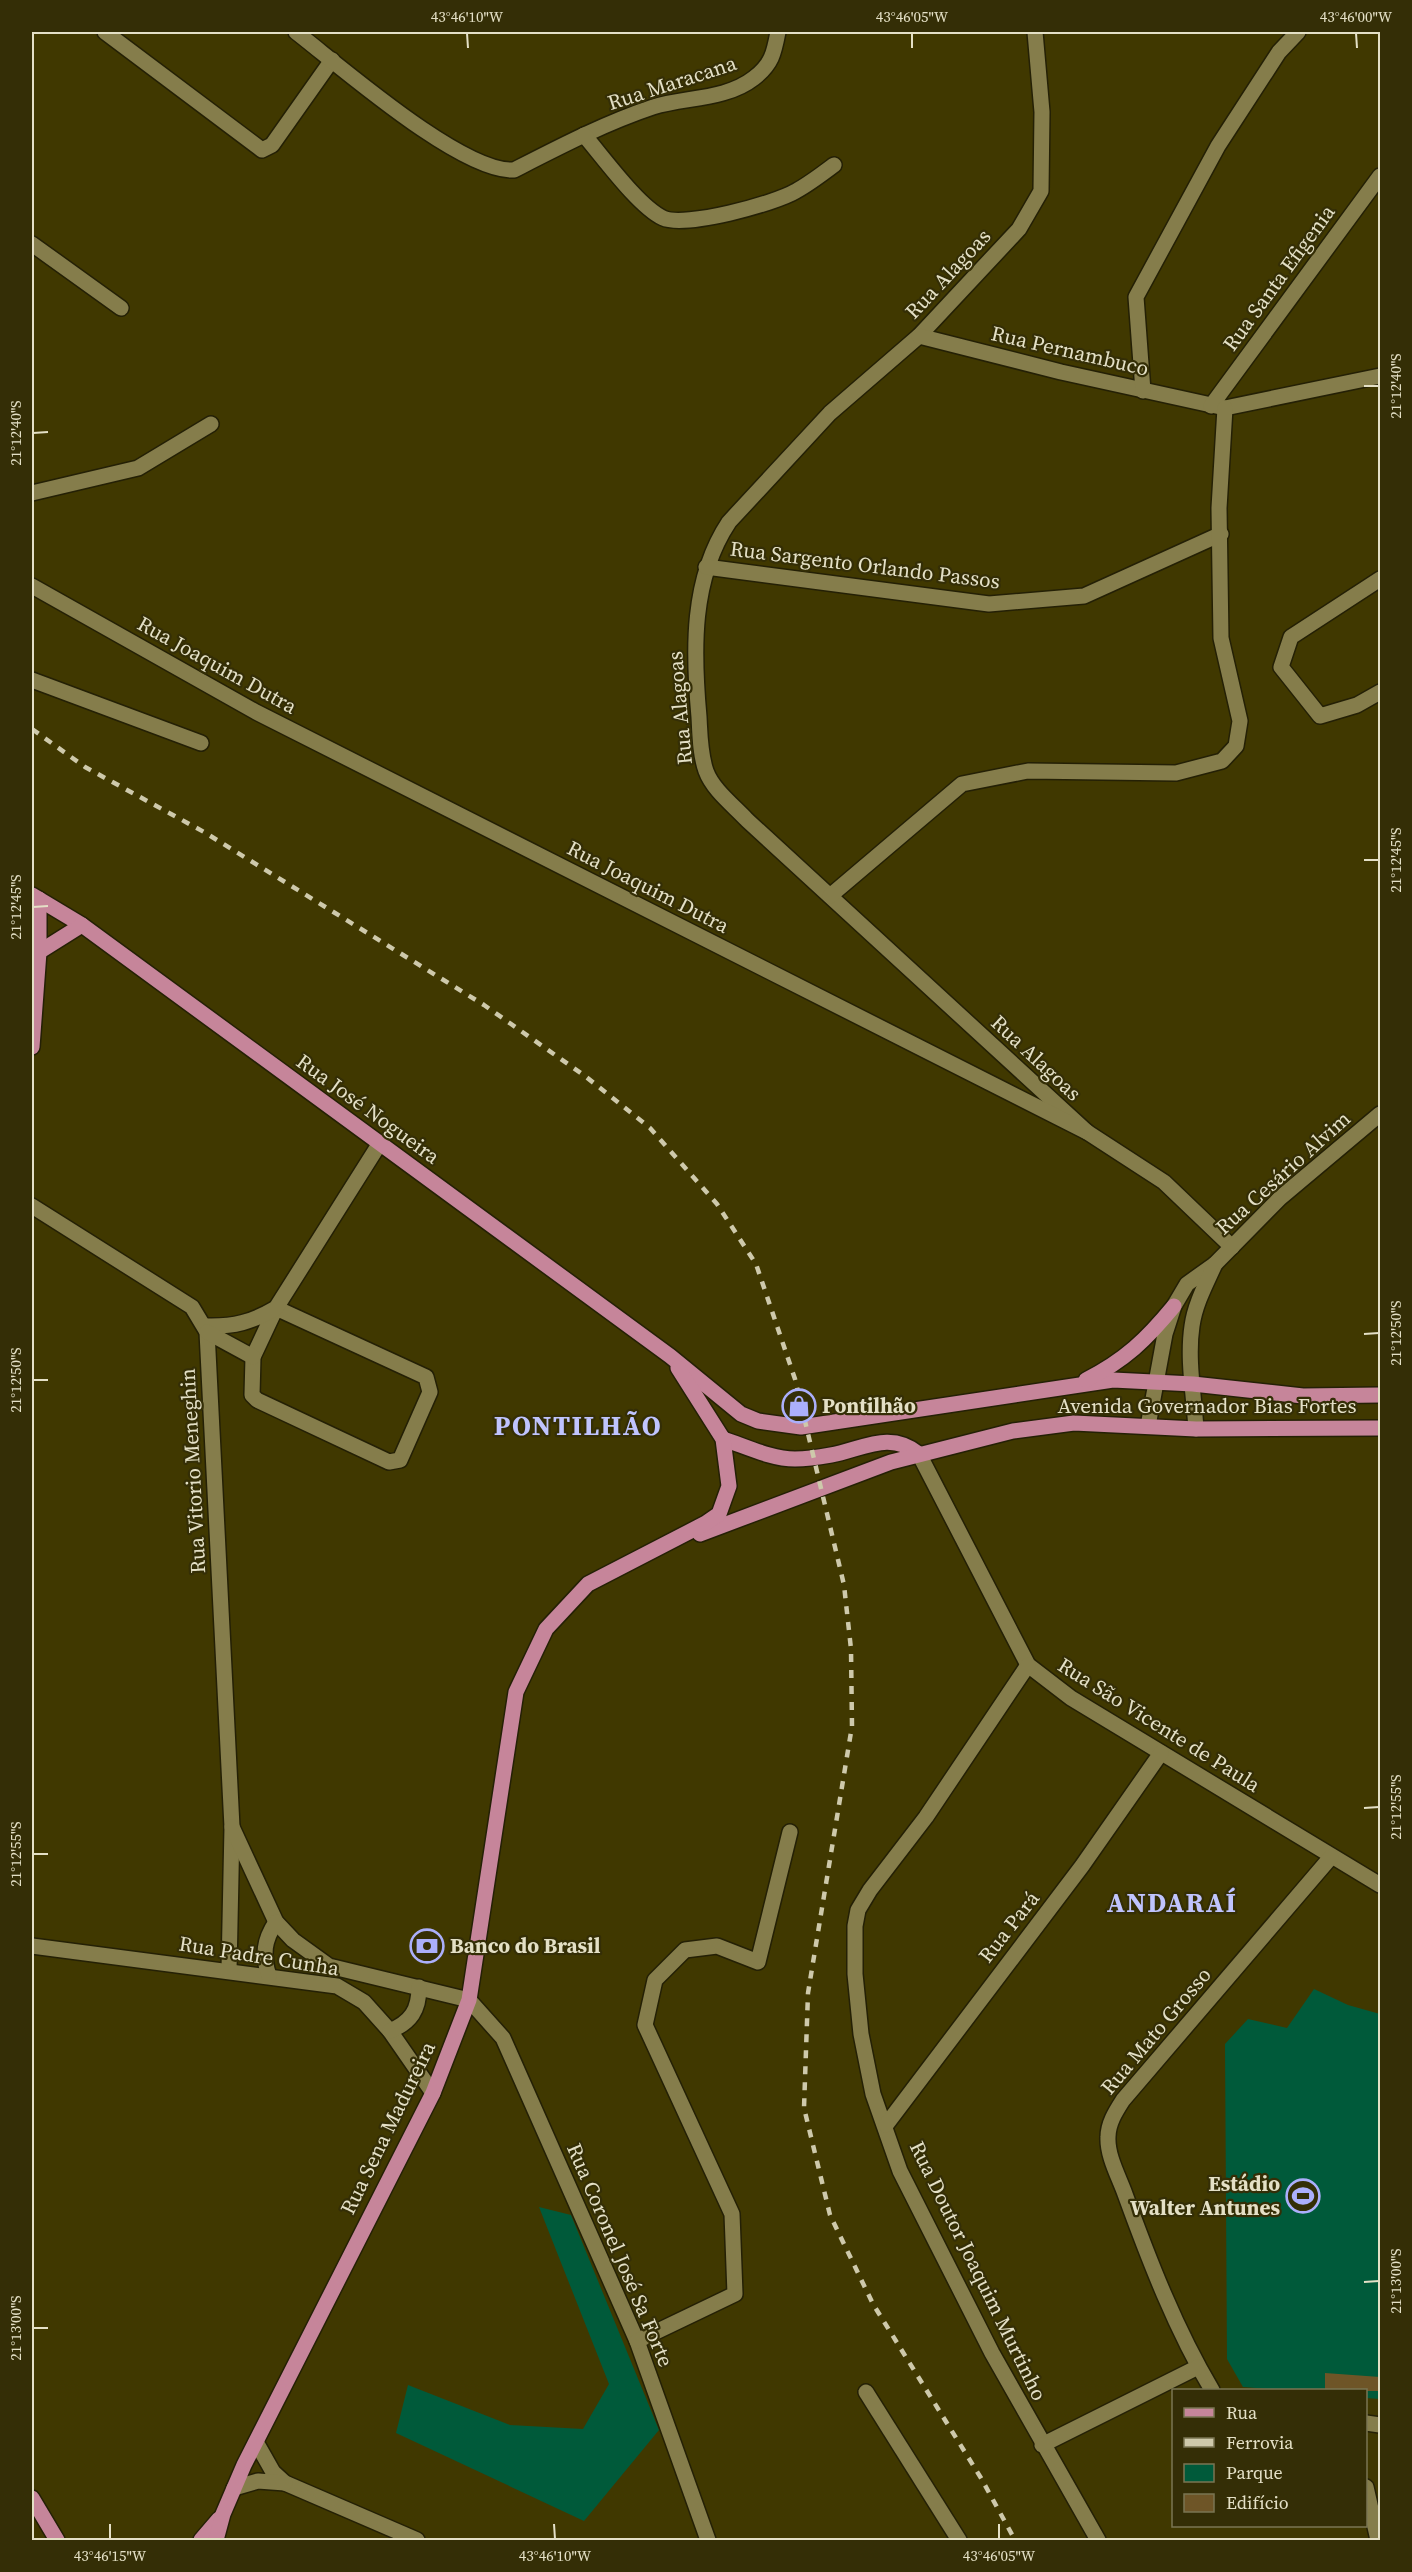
<svg xmlns="http://www.w3.org/2000/svg" width="1412" height="2572" viewBox="0 0 1412 2572" font-family="'Source Serif 4',serif">
  <style>
    .green { fill: #005a3a }
    .building { fill: #6e5527 }
    .lines { fill: none; stroke-linecap: round; stroke-linejoin: round }
    .minor-casing { stroke: #242005; stroke-width: 18 }
    .major-casing { stroke: #242005; stroke-width: 18 }
    .minor { stroke: #857d4b; stroke-width: 15 }
    .major { stroke: #c6859a; stroke-width: 15 }
    .rail { stroke: #cec9ab; stroke-width: 4.5; stroke-dasharray: 8 8; stroke-linecap: butt }
    .ticks { fill: none; stroke: #e4e0c6; stroke-width: 2 }
    .labels { text-anchor: middle; stroke-width: 4.5; stroke-linejoin: round; paint-order: stroke }
    .street-label { font-size: 21px; fill: #e4e0c6; stroke: #342e06 }
    .poi-label { font-size: 21px; font-weight: bold; fill: #e4e0c6; stroke: #342e06; text-anchor: start }
    .district-label { font-size: 27px; font-weight: bold; letter-spacing: 1.5px; fill: #c0c4fe; stroke: #342e06 }
    .neatline { fill: none; stroke: #e4e0c6; stroke-width: 2 }
    .ticks-label { font-size: 15px; text-anchor: middle; fill: #e4e0c6 }
  </style>
  <rect width="100%" height="100%" fill="#403800"/>
  <!-- green -->
  <g class="green">
    <path d="M 1314,1989 L 1348,2005 L 1380,2014 L 1380,2399 L 1366,2398 L 1366,2390 L 1281,2390 L 1243,2387 L 1227,2359 L 1225,2044 L 1248,2019 L 1287,2028 Z"/>
    <path d="M 539,2207 L 571,2215 L 659,2430 L 584,2521 L 396,2433 L 408,2385 L 510,2425 L 583,2429 L 609,2384 Z"/>
  </g>
  <!-- building -->
  <path class="building" d="M 1325,2373 L 1380,2377 L 1380,2391 L 1325,2391 Z"/>
  <g class="lines">
    <defs>
      <g id="minor">
        <path d="M 105,32 L 262,150 L 272,145 L 332,60"/>
        <path d="M 296,32 C 340,66 462,173 514,170 C 559,147 605,123 653,107 C 685,97 726,100 754,78 C 772,64 774,53 778,32"/>
        <path d="M 1035,32 L 1042,112 L 1041,191 L 1019,229 L 919,336 L 830,413 L 729,522 C 691,579 693,651 699,717 C 700,735 700,754 706,771 C 713,790 733,805 747,820 L 1087,1132"/>
        <path d="M 584,135 C 603,157 638,206 663,218 C 685,228 774,204 796,191 C 809,184 822,174 834,165"/>
        <path d="M 32,244 L 121,308"/>
        <path d="M 919,336 L 1061,372 L 1225,408 L 1380,376"/>
        <path d="M 1143,391 L 1136,297 L 1218,146 L 1279,52 L 1298,32"/>
        <path d="M 1211,406 L 1380,176"/>
        <path d="M 32,493 L 138,468 L 211,424"/>
        <path d="M 706,567 L 989,604 L 1084,596 L 1221,534"/>
        <path d="M 1380,579 L 1291,637 L 1281,667 L 1320,716 L 1357,705 L 1380,692"/>
        <path d="M 32,586 L 256,712 L 1087,1132 L 1164,1182 L 1232,1247"/>
        <path d="M 32,680 L 201,743"/>
        <path d="M 830,896 L 962,784 L 1028,771 L 1176,773 L 1222,761 L 1236,746 L 1240,721 L 1221,638 L 1219,508 L 1225,408"/>
        <path d="M 32,1206 L 192,1307 L 207,1332 L 232,1827 L 229,1970"/>
        <path d="M 276,1308 L 426,1377 L 430,1392 L 400,1460 L 389,1462 L 257,1400 L 252,1395 L 253,1357 Z"/>
        <path d="M 205,1326 C 234,1327 252,1322 276,1308 L 380,1143"/>
        <path d="M 207,1332 L 253,1357"/>
        <path d="M 1148,1426 L 1165,1334 L 1174,1306 L 1187,1284 L 1215,1264 L 1280,1198 L 1380,1114"/>
        <path d="M 1196,1429 C 1194,1396 1187,1359 1192,1326 C 1195,1304 1206,1284 1215,1264"/>
        <path d="M 919,1454 L 1028,1665 L 1071,1698 L 1380,1885"/>
        <path d="M 1028,1665 L 926,1817 L 870,1890 L 858,1910 L 855,1926 L 855,1974 L 861,2034 L 873,2094 L 900,2171 L 992,2353 L 1098,2540"/>
        <path d="M 232,1827 L 276,1922 L 293,1940 L 329,1966 L 469,2000 L 503,2038 L 637,2341 L 708,2540"/>
        <path d="M 32,1946 L 337,1986 L 364,2002 L 390,2031 L 433,2093"/>
        <path d="M 269,1976 C 262,1955 264,1940 276,1922"/>
        <path d="M 390,2031 C 411,2022 419,2010 419,1987"/>
        <path d="M 886,2125 L 1082,1866 L 1161,1753"/>
        <path d="M 637,2341 L 735,2294 L 732,2214 L 645,2025 L 655,1980 L 685,1950 L 717,1946 L 758,1962 L 790,1832"/>
        <path d="M 1212,2390 C 1176,2330 1149,2260 1125,2194 C 1119,2177 1107,2156 1108,2137 C 1108,2123 1116,2111 1123,2100 L 1331,1857"/>
        <path d="M 866,2392 L 959,2540"/>
        <path d="M 1366,2423 L 1380,2425"/>
        <path d="M 256,2442 L 273,2472 L 285,2483 L 417,2540"/>
        <path d="M 1042,2445 L 1198,2367"/>
        <path d="M 1366,2487 L 1378,2540"/>
        <path d="M 234,2488 L 258,2481 L 285,2483"/>
      </g>
      <g id="major">
        <path d="M 32,895 L 82,925 L 670,1356 L 741,1414 L 758,1421 L 801,1427 L 1113,1380 L 1193,1384 L 1303,1396 L 1380,1395"/>
        <path d="M 39,952 L 82,925"/>
        <path d="M 32,1047 L 39,952 L 39,899"/>
        <path d="M 1086,1380 C 1125,1360 1146,1340 1174,1306"/>
        <path d="M 723,1439 C 745,1446 771,1459 795,1459 C 806,1459 820,1457 831,1455 C 863,1449 890,1430 919,1454"/>
        <path d="M 700,1534 L 891,1462 L 1013,1431 L 1074,1423 L 1196,1429 L 1380,1428"/>
        <path d="M 32,2498 L 57,2540"/>
        <path d="M 201,2540 L 219,2519"/>
        <path d="M 216,2540 L 223,2514 L 244,2465 L 433,2093 L 469,2000 L 516,1692 L 546,1629 L 588,1584 L 706,1523 L 719,1514 L 729,1486 L 723,1439 L 678,1368"/>
      </g>
    </defs>
    <!-- minor casing -->
    <use href="#minor" class="minor-casing"/>
    <!-- major casing -->
    <use href="#major" class="major-casing"/>
    <!-- minor -->
    <use href="#minor" class="minor"/>
    <!-- major -->
    <use href="#major" class="major"/>
    <!-- rail -->
    <path class="rail" d="M 32,729 L 85,767 L 204,832 L 484,1005 L 585,1076 L 650,1128 L 717,1204 L 756,1264 L 795,1379 L 844,1585 L 851,1649 L 852,1726 L 808,1993 L 804,2108 L 830,2215 L 873,2304 L 981,2478 L 1015,2540"/>
  </g>
  <!-- ticks -->
  <path class="ticks" d="M 467,33 L 468,48M 912,33 L 912,48M 1356,33 L 1357,48M 1364,386 L 1379,386M 33,433 L 48,432M 1364,860 L 1379,860M 33,907 L 48,906M 1364,1334 L 1379,1333M 33,1380 L 48,1380M 1364,1808 L 1379,1807M 33,1854 L 48,1854M 1364,2282 L 1379,2281M 33,2328 L 48,2328M 110,2524 L 110,2539M 554,2524 L 555,2539M 999,2524 L 999,2539"/>
  <!-- icons -->
  <defs>
    <symbol id="shop-ring" viewBox="-11 -11 22 22"><circle r="9.5" fill="#342e06" stroke="#abaffb" stroke-width="1.5"/><path d="M-5-2.5h2.3a2.7 3.5 0 0 1 5.4 0H5L5.5 6h-11ZM-1.5-2.5h3a1.5 2.3 0 0 0-3 0Z" fill="#abaffb"/></symbol>
    <symbol id="bank-ring" viewBox="-11 -11 22 22"><circle r="9.5" fill="#342e06" stroke="#abaffb" stroke-width="1.5"/><path d="M-6-4H6V4H-6ZM0-2.3a2.3 2.3 0 1 0 0 4.6a2.3 2.3 0 1 0 0-4.6Z" fill="#abaffb"/></symbol>
    <symbol id="stadium-ring" viewBox="-11 -11 22 22"><circle r="9.5" fill="#342e06" stroke="#abaffb" stroke-width="1.5"/><path d="M0-5a6.5 5 0 1 0 0 10a6.5 5 0 1 0 0-10ZM-3.5-1.8h7v3.6h-7Z" fill="#abaffb"/></symbol>
  </defs>
  <g fill-rule="evenodd">
    <use href="#shop-ring" x="780" y="1387" width="38" height="38"/>
    <use href="#bank-ring" x="408" y="1927" width="38" height="38"/>
    <use href="#stadium-ring" x="1284" y="2177" width="38" height="38"/>
  </g>
  <g class="labels">
    <!-- street labels -->
    <g class="street-label">
      <text transform="translate(672 83) rotate(-18)" y="7">Rua Maracana</text>
      <text transform="translate(948 274) rotate(-47)" y="7">Rua Alagoas</text>
      <text transform="translate(1279 278) rotate(-54)" y="7">Rua Santa Efigenia</text>
      <text transform="translate(1070 351) rotate(13)" y="7">Rua Pernambuco</text>
      <text transform="translate(865 565) rotate(7)" y="7">Rua Sargento Orlando Passos</text>
      <text transform="translate(217 665) rotate(29)" y="7">Rua Joaquim Dutra</text>
      <text transform="translate(680 708) rotate(-95)" y="7">Rua Alagoas</text>
      <text transform="translate(648 887) rotate(27)" y="7">Rua Joaquim Dutra</text>
      <text transform="translate(1036 1058) rotate(43)" y="7">Rua Alagoas</text>
      <text transform="translate(368 1109) rotate(36)" y="7">Rua José Nogueira</text>
      <text transform="translate(1283 1173) rotate(-42)" y="7">Rua Cesário Alvim</text>
      <text x="1207" y="1413">Avenida Governador Bias Fortes</text>
      <text transform="translate(193 1471) rotate(-93)" y="7">Rua Vitorio Meneghin</text>
      <text transform="translate(1159 1725) rotate(32)" y="7">Rua São Vicente de Paula</text>
      <text transform="translate(1009 1927) rotate(-52)" y="7">Rua Pará</text>
      <text transform="translate(259 1956) rotate(9)" y="7">Rua Padre Cunha</text>
      <text transform="translate(1156 2031) rotate(-50)" y="7">Rua Mato Grosso</text>
      <text transform="translate(388 2128) rotate(-64)" y="7">Rua Sena Madureira</text>
      <text transform="translate(620 2255) rotate(67)" y="7">Rua Coronel José Sa Forte</text>
      <text transform="translate(978 2271) rotate(64)" y="7">Rua Doutor Joaquim Murtinho</text>
    </g>
    <!-- poi labels -->
    <g class="poi-label">
      <text x="822" y="1413">Pontilhão</text>
      <text x="450" y="1953">Banco do Brasil</text>
      <text x="1280" y="2191" text-anchor="end">Estádio<tspan x="1280" dy="24">Walter Antunes</tspan></text>
    </g>
    <!-- district labels -->
    <g class="district-label">
      <text x="578" y="1435">PONTILHÃO</text>
      <text x="1172" y="1912">ANDARAÍ</text>
    </g>
  </g>
  <!-- border -->
  <rect width="1412" height="2572" fill="none" stroke="#342e06" stroke-width="66"/>
  <!-- legend -->
  <rect x="1172" y="2389" width="195" height="138" fill="#342e06" stroke="#7a7553" stroke-width="1.5"/>
  <rect x="1184" y="2408" width="30" height="9" fill="#c6859a" stroke="#7a7553" stroke-width="1.5"/>
  <text x="1226" y="2419" font-size="18" fill="#e4e0c6">Rua</text>
  <rect x="1184" y="2438" width="30" height="9" fill="#cec9ab" stroke="#7a7553" stroke-width="1.5"/>
  <text x="1226" y="2449" font-size="18" fill="#e4e0c6">Ferrovia</text>
  <rect x="1184" y="2464" width="30" height="18" fill="#005a3a" stroke="#7a7553" stroke-width="1.5"/>
  <text x="1226" y="2479" font-size="18" fill="#e4e0c6">Parque</text>
  <rect x="1184" y="2494" width="30" height="18" fill="#6e5527" stroke="#7a7553" stroke-width="1.5"/>
  <text x="1226" y="2509" font-size="18" fill="#e4e0c6">Edifício</text>
  <rect x="33" y="33" width="1346" height="2506" class="neatline"/>
  <g class="ticks-label">
    <text x="467" y="22">43°46'10"W</text>
    <text x="912" y="22">43°46'05"W</text>
    <text x="1356" y="22">43°46'00"W</text>
    <text transform="translate(1396 386) rotate(-90)" y="5">21°12'40"S</text>
    <text transform="translate(16 433) rotate(-90)" y="5">21°12'40"S</text>
    <text transform="translate(1396 860) rotate(-90)" y="5">21°12'45"S</text>
    <text transform="translate(16 907) rotate(-90)" y="5">21°12'45"S</text>
    <text transform="translate(1396 1333) rotate(-90)" y="5">21°12'50"S</text>
    <text transform="translate(16 1380) rotate(-90)" y="5">21°12'50"S</text>
    <text transform="translate(1396 1807) rotate(-90)" y="5">21°12'55"S</text>
    <text transform="translate(16 1854) rotate(-90)" y="5">21°12'55"S</text>
    <text transform="translate(1396 2281) rotate(-90)" y="5">21°13'00"S</text>
    <text transform="translate(16 2328) rotate(-90)" y="5">21°13'00"S</text>
    <text x="110" y="2561">43°46'15"W</text>
    <text x="555" y="2561">43°46'10"W</text>
    <text x="999" y="2561">43°46'05"W</text>
  </g>
</svg>
